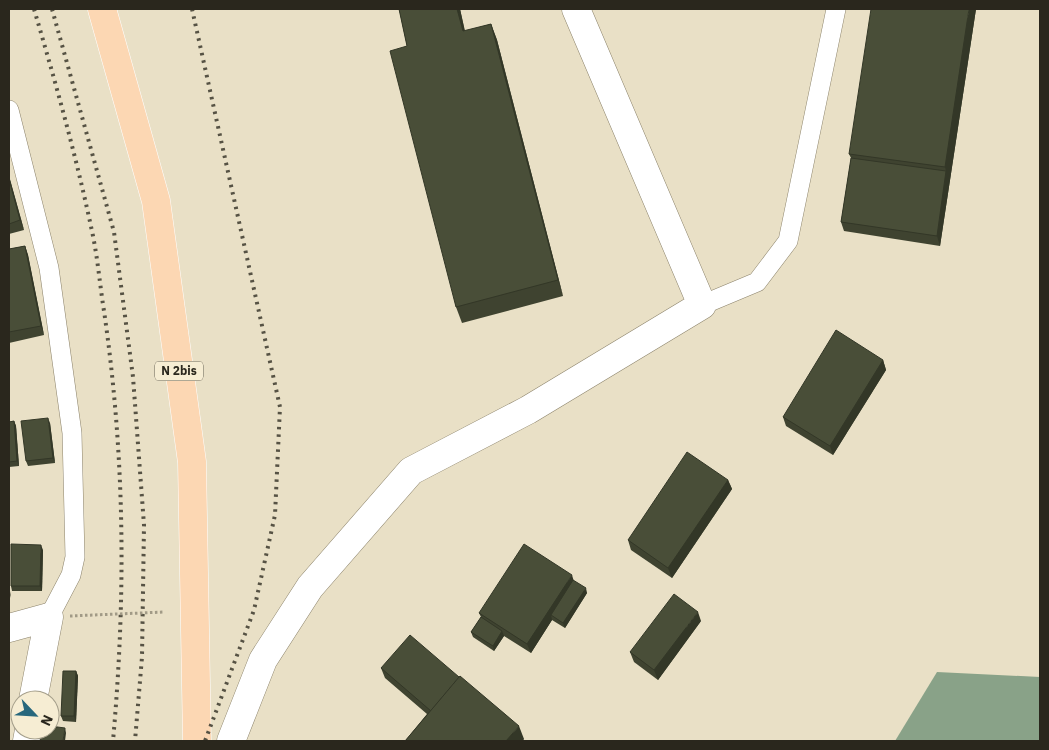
<svg xmlns="http://www.w3.org/2000/svg" width="1049" height="750" viewBox="0 0 1049 750" font-family="'IBM Plex Sans',sans-serif">
  <style>
    .water { fill: #89a288 }
    .lines { fill: none; stroke-linecap: round; stroke-linejoin: round }
    .lane-casing { stroke: #8c836b; stroke-width: 20 }
    .street-casing { stroke: #8c836b; stroke-width: 29 }
    .primary-casing { stroke: #fff; stroke-width: 29 }
    .lane { stroke: #fff; stroke-width: 19 }
    .street { stroke: #fff; stroke-width: 28 }
    .primary { stroke: #fcd7b3; stroke-width: 28 }
    .rail { stroke: #565244; stroke-width: 4; stroke-dasharray: 2.5 5; stroke-linecap: butt }
    .path-bridge { stroke: #a19a86; stroke-width: 3; stroke-dasharray: 2.5 2.5; stroke-linecap: butt }
    .wall { fill: #3f4330 }
    .shaded-wall { fill: #333727 }
    .building { fill: #494e38; stroke: #333727 }
    .labels { text-anchor: middle; stroke-width: 5; stroke-linejoin: round; paint-order: stroke }
    .shield { fill: #f6edd3; stroke: #676254; stroke-width: 1 }
    .shield-label { font-size: 12px; font-weight: bold; fill: #2a271d }
  </style>
  <rect width="100%" height="100%" fill="#e9e0c6"/>
  <!-- water -->
  <path class="water" d="M 937,672 L 1040,677 L 1040,741 L 895,741 Z"/>
  <g class="lines">
    <defs>
      <g id="lane">
        <path d="M 9,110 L 49,268 L 72,433 L 75,557 L 71,575 L 49,617"/>
        <path d="M 702,305 L 757,282 L 788,241 L 836,9"/>
      </g>
      <g id="street">
        <path d="M 9,628 L 49,617 L 33,700"/>
        <path d="M 27,741 L 29,730"/>
        <path d="M 231,741 L 263,660 L 310,587 L 411,471 L 528,410 L 702,305 L 576,9"/>
      </g>
      <path id="primary" d="M 102,9 L 156,201 L 192,462 L 197,741"/>
    </defs>
    <!-- lane casing -->
    <use href="#lane" class="lane-casing"/>
    <!-- street casing -->
    <use href="#street" class="street-casing"/>
    <!-- primary casing -->
    <use href="#primary" class="primary-casing"/>
    <!-- lane -->
    <use href="#lane" class="lane"/>
    <!-- street -->
    <use href="#street" class="street"/>
    <!-- primary -->
    <use href="#primary" class="primary"/>
    <!-- rail -->
    <g class="rail">
      <path d="M 34,9 C 56,84 77,159 93,236 C 98,261 100,286 104,311 C 125,456 126,595 113,741"/>
      <path d="M 52,9 L 114,232 L 133,377 L 144,525 L 142,657 L 135,741"/>
      <path d="M 192,9 L 280,407 L 275,515 L 254,610 L 205,741"/>
    </g>
    <!-- path-bridge -->
    <path class="path-bridge" d="M 70,616 L 164,612"/>
  </g>
  <!-- wall -->
  <g class="wall">
    <path d="M 399,9 L 460,9 L 465,31 L 491,24 L 497,40 L 563,296 L 462,323 L 456,307 L 407,46 Z"/>
    <path d="M 976,9 L 940,246 L 844,231 L 841,222 L 851,158 L 849,154 Z"/>
    <path d="M 9,176 L 24,230 L 9,234 Z"/>
    <path d="M 25,246 L 28,255 L 44,335 L 9,343 L 9,249 Z"/>
    <path d="M 883,360 L 886,370 L 833,455 L 786,426 L 783,417 Z"/>
    <path d="M 14,421 L 16,426 L 19,466 L 9,467 L 9,422 Z"/>
    <path d="M 50,423 L 55,463 L 28,466 L 26,461 Z"/>
    <path d="M 728,480 L 732,489 L 672,578 L 631,550 L 628,540 Z"/>
    <path d="M 43,550 L 42,591 L 12,591 L 11,586 Z"/>
    <path d="M 573,580 L 587,593 L 565,628 L 552,620 L 531,653 L 504,636 L 494,651 L 473,637 L 471,632 L 481,617 L 479,613 Z"/>
    <path d="M 701,621 L 658,680 L 634,662 L 630,652 Z"/>
    <path d="M 381,668 L 524,739 L 522,741 L 405,741 L 427,714 L 385,678 Z"/>
    <path d="M 76,671 L 78,676 L 76,722 L 63,721 L 61,716 Z"/>
  </g>
  <!-- shaded-wall -->
  <g class="shaded-wall">
    <path d="M 457,9 L 460,9 L 468,47 L 463,31 Z"/>
    <path d="M 969,9 L 976,9 L 940,246 L 937,236 L 946,171 L 945,167 Z"/>
    <path d="M 491,24 L 497,40 L 563,296 L 558,280 Z"/>
    <path d="M 9,176 L 24,230 L 20,220 L 9,179 Z"/>
    <path d="M 25,246 L 28,255 L 44,335 L 41,326 Z"/>
    <path d="M 883,360 L 886,370 L 833,455 L 830,446 Z"/>
    <path d="M 48,418 L 50,423 L 55,463 L 53,458 Z"/>
    <path d="M 14,421 L 16,426 L 19,466 L 17,461 Z"/>
    <path d="M 728,480 L 732,489 L 672,578 L 668,568 Z"/>
    <path d="M 41,545 L 43,550 L 42,591 L 40,586 Z"/>
    <path d="M 572,575 L 575,585 L 551,615 L 552,620 L 531,653 L 527,644 Z"/>
    <path d="M 9,584 L 11,598 L 9,592 Z"/>
    <path d="M 586,588 L 587,593 L 565,628 L 563,623 Z"/>
    <path d="M 698,612 L 701,621 L 658,680 L 654,670 Z"/>
    <path d="M 502,631 L 504,636 L 494,651 L 493,646 Z"/>
    <path d="M 76,671 L 78,676 L 76,722 L 74,716 Z"/>
    <path d="M 519,726 L 524,739 L 522,741 L 506,741 Z"/>
    <path d="M 65,728 L 66,733 L 65,741 L 63,741 Z"/>
  </g>
  <!-- building -->
  <g class="building">
    <path d="M 399,9 L 457,9 L 463,31 L 491,24 L 558,280 L 456,307 L 390,51 L 407,46 Z"/>
    <path d="M 871,9 L 969,9 L 945,167 L 849,154 Z"/>
    <path d="M 851,158 L 946,171 L 937,236 L 841,222 Z"/>
    <path d="M 9,179 L 20,220 L 9,224 Z"/>
    <path d="M 25,246 L 41,326 L 9,332 L 9,249 Z"/>
    <path d="M 836,330 L 883,360 L 830,446 L 783,417 Z"/>
    <path d="M 48,418 L 53,458 L 26,461 L 21,421 Z"/>
    <path d="M 14,421 L 17,461 L 9,462 L 9,422 Z"/>
    <path d="M 687,452 L 728,480 L 668,568 L 628,540 Z"/>
    <path d="M 11,544 L 41,545 L 40,586 L 11,586 Z"/>
    <path d="M 524,544 L 572,575 L 527,644 L 479,613 Z"/>
    <path d="M 573,580 L 586,588 L 563,623 L 551,615 Z"/>
    <path d="M 674,594 L 698,612 L 654,670 L 630,652 Z"/>
    <path d="M 481,617 L 502,631 L 493,646 L 471,632 Z"/>
    <path d="M 410,635 L 459,677 L 431,711 L 381,668 Z"/>
    <path d="M 63,671 L 76,671 L 74,716 L 61,716 Z"/>
    <path d="M 460,676 L 519,726 L 506,741 L 405,741 Z"/>
    <path d="M 50,726 L 65,728 L 63,741 L 40,741 L 42,730 L 50,730 Z"/>
  </g>
  <g class="labels">
    <!-- shield labels -->
    <rect class="shield" x="155" y="361.5" width="48" height="19" rx="4"/>
    <g class="shield-label">
      <text x="179" y="375">N 2bis</text>
    </g>
  </g>
  <!-- border -->
  <rect width="1049" height="750" fill="none" stroke="#2a271d" stroke-width="20"/>
  <!-- north arrow -->
  <g transform="translate(35 715) rotate(115)"><circle r="24" fill="#f6edd3" stroke="#a49e8a"/>
  <path d="M0-4L9 19L0 12L-9 19Z" fill="#27677c"/>
  <text y="-8" font-size="14" font-weight="bold" text-anchor="middle" fill="#2a271d">N</text>
  </g>
</svg>
